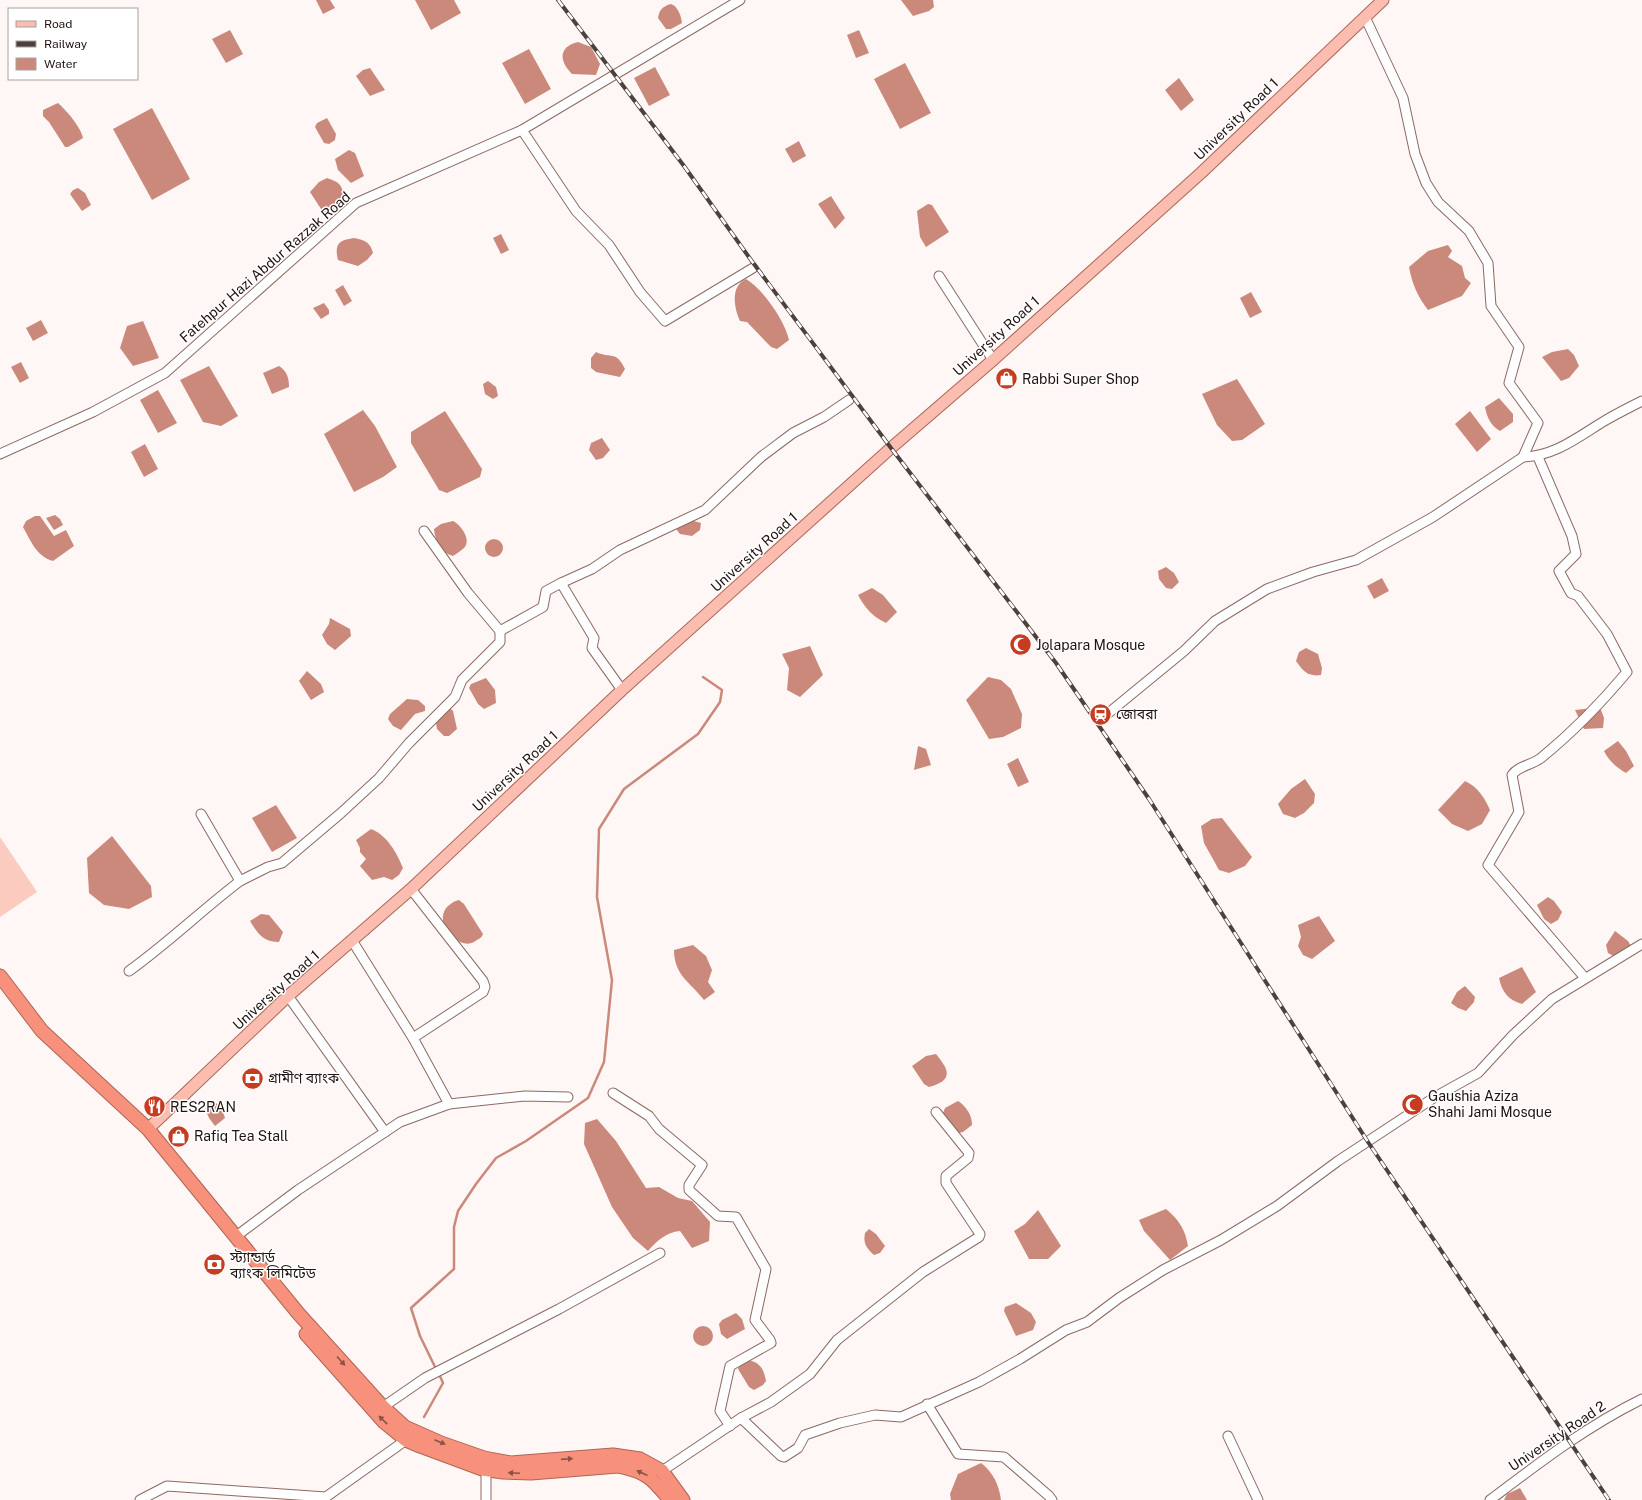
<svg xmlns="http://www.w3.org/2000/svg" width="1642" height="1500" viewBox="0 0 1642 1500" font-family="'Public Sans','Noto Sans Bengali',sans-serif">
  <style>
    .green { fill: #fccbc0 }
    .water { fill: #cb897b }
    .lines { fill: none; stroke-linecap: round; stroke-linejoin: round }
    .stream { stroke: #cb897b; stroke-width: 2.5 }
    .minor-casing { stroke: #8b6a62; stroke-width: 11 }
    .major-casing { stroke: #ac6556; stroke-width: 13 }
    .highway-casing { stroke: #ac6556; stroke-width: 15 }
    .minor { stroke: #fff; stroke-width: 9 }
    .major { stroke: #fbbdb0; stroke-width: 11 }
    .highway { stroke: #f8917b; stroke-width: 13 }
    .rail-casing { stroke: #4d413e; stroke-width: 4 }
    .rail { stroke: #fff; stroke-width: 2.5; stroke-dasharray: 8; stroke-linecap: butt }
    .oneway { fill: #8c5246 }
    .labels { text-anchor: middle; stroke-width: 3; stroke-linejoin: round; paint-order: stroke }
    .street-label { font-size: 14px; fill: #201310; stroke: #fff }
    .poi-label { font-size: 14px; fill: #201310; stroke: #fff; text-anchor: start }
  </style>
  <rect width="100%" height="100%" fill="#fff7f5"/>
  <!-- green -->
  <path class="green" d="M 0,837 L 37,892 L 0,917 Z"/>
  <!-- water -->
  <g class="water">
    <path d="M 316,0 L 330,0 L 335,8 L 323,14 Z"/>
    <path d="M 415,0 L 454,0 L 461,13 L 431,30 Z"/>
    <path d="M 901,0 L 933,0 L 934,7 L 929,11 L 913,16 Z"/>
    <path d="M 671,4 C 678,7 681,15 682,23 L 671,29 L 666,29 L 658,18 C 659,10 663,6 671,4 Z"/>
    <path d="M 230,30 L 243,54 L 226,63 L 212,39 Z"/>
    <path d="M 859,30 L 869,53 L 856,58 L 847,35 Z"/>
    <path d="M 578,42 L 591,47 L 600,64 L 596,75 L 572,74 C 559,61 558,47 578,42 Z"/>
    <path d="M 529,49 L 551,89 L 525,104 L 502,63 Z"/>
    <path d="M 905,63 L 931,113 L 900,129 L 874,79 Z"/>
    <path d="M 655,67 L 670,95 L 649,106 L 634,78 Z"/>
    <path d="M 370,68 L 385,90 L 370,96 L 356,76 L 363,70 Z"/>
    <path d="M 1179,78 L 1194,100 L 1181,111 L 1165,90 Z"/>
    <path d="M 58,103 C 66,110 81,127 83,138 L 68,147 L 65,147 L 49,122 L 43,116 L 43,110 Z"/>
    <path d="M 152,108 L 190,179 L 152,200 L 113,129 Z"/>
    <path d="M 327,118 L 336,134 L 335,140 L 329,144 L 324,143 L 315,127 L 317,123 Z"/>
    <path d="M 799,141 L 806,156 L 793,163 L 785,149 Z"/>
    <path d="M 349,150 L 355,153 L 364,176 L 351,183 L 338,170 L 335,159 Z"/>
    <path d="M 327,178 C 342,183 342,186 345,201 L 330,211 L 326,213 L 321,209 L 310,192 L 319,182 Z"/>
    <path d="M 78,188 L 85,193 L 91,205 L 82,211 L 70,194 L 73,190 Z"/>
    <path d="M 831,196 L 845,218 L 835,229 L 818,204 Z"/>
    <path d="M 928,204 L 932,205 L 949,232 L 926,247 L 920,237 L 917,211 Z"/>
    <path d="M 501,234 L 509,250 L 501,254 L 493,238 Z"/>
    <path d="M 354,238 C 365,240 370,242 373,253 L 367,260 L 358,266 L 338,260 C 334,244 339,240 354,238 Z"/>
    <path d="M 1448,245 L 1452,251 L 1448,257 L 1462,266 L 1465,278 L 1471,283 L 1462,296 L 1428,310 C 1418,297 1412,284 1409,267 L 1428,251 Z"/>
    <path d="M 746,279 C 763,289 785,321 789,340 L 777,349 L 771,347 L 747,322 L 740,321 C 734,308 730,286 746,279 Z"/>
    <path d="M 343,285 L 352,301 L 344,306 L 335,290 Z"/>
    <path d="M 1251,292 L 1262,312 L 1250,318 L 1240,298 Z"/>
    <path d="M 324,303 L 329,310 L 329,314 L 321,319 L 313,308 Z"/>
    <path d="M 41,320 L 48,333 L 33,341 L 26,328 Z"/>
    <path d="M 143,321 L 159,358 L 133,366 L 120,348 L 127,326 Z"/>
    <path d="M 1568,349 L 1574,355 L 1579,366 L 1569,378 L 1561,381 L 1542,357 L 1552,352 Z"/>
    <path d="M 596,352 C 611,359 616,350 625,369 L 620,377 L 596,372 L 591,368 L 591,358 Z"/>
    <path d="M 21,362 L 29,378 L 20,383 L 11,367 Z"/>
    <path d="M 209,366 L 238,416 L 221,426 L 203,422 L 180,380 Z"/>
    <path d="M 279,366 C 287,371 289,378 289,387 L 272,394 L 263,373 Z"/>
    <path d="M 1237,379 L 1265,424 L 1242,440 L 1232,441 L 1217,425 L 1202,394 Z"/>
    <path d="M 488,381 L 496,387 L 498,396 L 493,399 L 485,394 L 483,384 Z"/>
    <path d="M 158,390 L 177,423 L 158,433 L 140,400 Z"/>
    <path d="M 1499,398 L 1513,414 L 1513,422 L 1500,431 C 1490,425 1487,417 1485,407 Z"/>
    <path d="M 363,410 L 375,426 L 397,467 L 383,477 L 354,492 L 324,434 Z"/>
    <path d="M 445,411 L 482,469 L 480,477 L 447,493 L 439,490 L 411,443 L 411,432 Z"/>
    <path d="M 1470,411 L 1491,439 L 1477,452 L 1455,424 Z"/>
    <path d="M 602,438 L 610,450 L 603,458 L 596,460 L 589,450 L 591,443 Z"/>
    <path d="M 145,444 L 158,469 L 144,477 L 131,452 Z"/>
    <path d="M 55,515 L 60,519 L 63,525 L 54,530 L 46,518 Z"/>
    <path d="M 35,516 L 40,516 L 54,536 L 66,530 L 74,546 L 53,561 C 36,556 31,541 23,527 L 26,521 Z"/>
    <path d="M 690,520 L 701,523 L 700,530 L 692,536 L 680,534 L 676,529 Z"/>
    <path d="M 453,521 C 461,525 472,540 464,548 C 461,551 457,553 453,556 C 441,553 435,541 434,529 L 441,524 Z"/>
    <circle cx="494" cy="548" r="9"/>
    <path d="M 1166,567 L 1174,573 L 1179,582 L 1172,589 L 1166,588 L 1159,579 L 1158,571 Z"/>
    <path d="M 1382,578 L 1389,591 L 1374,599 L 1367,586 Z"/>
    <path d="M 872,588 L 883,595 L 897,612 L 886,623 C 873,617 865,608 858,595 Z"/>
    <path d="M 330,618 L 350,629 L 351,636 L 335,650 L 327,644 L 322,635 L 329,624 Z"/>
    <path d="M 810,646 L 823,675 L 800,697 L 787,690 L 789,668 L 782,654 Z"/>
    <path d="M 1306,648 L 1318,654 L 1322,668 L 1321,675 C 1308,677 1303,671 1296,661 L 1299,652 Z"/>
    <path d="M 307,671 L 321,684 L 324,692 L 311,700 L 299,681 Z"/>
    <path d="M 988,677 L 1001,680 L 1011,689 L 1022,714 L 1021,728 L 1003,737 L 989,739 L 966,700 Z"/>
    <path d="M 486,678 L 495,690 L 496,703 L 484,709 L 478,704 L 469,688 L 471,684 Z"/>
    <path d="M 407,699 L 418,700 L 425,706 L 425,711 L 415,714 L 401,730 L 393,726 L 388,719 L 390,714 Z"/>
    <path d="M 448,706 L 453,711 L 457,729 L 449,736 L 444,736 L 437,729 L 436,723 Z"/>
    <path d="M 1593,708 L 1601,710 L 1604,718 L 1603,728 L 1584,729 L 1575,710 Z"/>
    <path d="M 1618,741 L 1626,751 L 1634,766 L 1626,773 C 1617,768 1609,761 1604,751 Z"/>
    <path d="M 918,746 L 926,749 L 931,765 L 914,770 Z"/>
    <path d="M 1018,758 L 1029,782 L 1018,787 L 1007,764 Z"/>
    <path d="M 1305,779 L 1315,794 L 1314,803 L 1304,813 L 1295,818 L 1283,814 L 1278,804 L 1291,789 Z"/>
    <path d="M 1465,781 C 1478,787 1484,797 1490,810 L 1482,824 L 1468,831 L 1452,824 L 1438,810 Z"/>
    <path d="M 276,805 L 297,838 L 272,852 L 252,818 Z"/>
    <path d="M 1222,818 L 1252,857 L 1245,866 L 1229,873 L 1219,870 L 1204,843 L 1201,826 L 1212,819 Z"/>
    <path d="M 371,829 C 387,835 397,853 403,868 L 399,875 L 392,880 L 384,877 L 372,880 L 360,866 L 366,859 L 360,852 L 360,848 L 356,840 Z"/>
    <path d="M 112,836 L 151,886 L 152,897 L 129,909 L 104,905 L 89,893 L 87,858 Z"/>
    <path d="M 1548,897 L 1554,901 L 1562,912 L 1558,920 L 1551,924 L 1544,919 L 1537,905 Z"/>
    <path d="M 459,900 L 464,904 L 483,934 C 482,938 478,939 474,942 C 457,951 432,921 448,906 C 452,903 454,901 459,900 Z"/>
    <path d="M 261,914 L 269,915 L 283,932 L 279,942 C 263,942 258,934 250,921 Z"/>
    <path d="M 1319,916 L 1335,941 L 1312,959 L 1303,955 L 1298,946 L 1301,937 L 1298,925 Z"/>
    <path d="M 1615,931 L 1628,941 L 1631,946 L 1615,957 L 1608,953 L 1606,945 Z"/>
    <path d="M 693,945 L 706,956 L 712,970 L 708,982 L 715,992 L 704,1000 C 690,982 674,975 674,950 Z"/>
    <path d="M 1522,967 L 1536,992 L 1522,1004 C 1508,1000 1502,992 1499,978 Z"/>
    <path d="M 1465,986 L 1475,997 L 1474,1002 L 1466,1011 L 1458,1008 L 1451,1003 L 1457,992 Z"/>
    <path d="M 936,1054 C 949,1070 954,1080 929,1087 L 924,1084 L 912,1066 L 926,1056 Z"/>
    <path d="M 958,1101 C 966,1106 972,1115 972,1125 L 963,1132 L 959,1133 L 943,1113 L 945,1108 Z"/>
    <path d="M 215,1102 L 222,1109 L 225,1118 L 215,1126 L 209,1118 L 205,1109 L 211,1103 Z"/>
    <path d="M 597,1119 L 616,1141 L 646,1188 L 659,1187 L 678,1198 L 692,1201 L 710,1222 L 709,1241 L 692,1248 L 680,1231 C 666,1232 657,1241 648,1251 L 633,1238 L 612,1207 L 584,1144 L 585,1123 Z"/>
    <path d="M 1166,1209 C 1179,1220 1185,1229 1188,1246 L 1170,1260 L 1144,1231 L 1139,1220 Z"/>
    <path d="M 1038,1210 L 1061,1246 L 1048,1259 L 1029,1259 L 1014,1231 L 1025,1224 Z"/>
    <path d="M 869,1229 L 876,1234 L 885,1246 L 880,1253 L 874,1255 C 866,1248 863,1243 865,1233 Z"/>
    <path d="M 1016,1303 L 1031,1313 L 1036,1322 L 1033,1330 L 1016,1336 L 1004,1311 L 1005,1307 Z"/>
    <path d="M 736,1313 L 742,1319 L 745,1329 L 727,1339 L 721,1334 L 719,1324 L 722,1320 Z"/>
    <circle cx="703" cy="1336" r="10"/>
    <path d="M 749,1360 C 760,1363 764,1369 766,1381 L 763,1385 L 754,1390 L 749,1387 L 738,1369 L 739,1366 Z"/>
    <path d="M 981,1463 C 993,1472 999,1485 1001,1500 L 951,1500 L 950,1494 L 958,1474 Z"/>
    <path d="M 1520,1488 L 1527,1500 L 1504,1500 L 1507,1494 Z"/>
  </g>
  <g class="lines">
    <!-- stream -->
    <g class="stream">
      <path d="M 436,1369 L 420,1336 L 411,1308 L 454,1269 L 454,1227 L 458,1211 L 476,1184 L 496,1158 L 526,1141 L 588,1098 L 604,1062 L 612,980 L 597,897 L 599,829 L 624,789 L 698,734 L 720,702 L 722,690 L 703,677"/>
      <path d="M 424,1417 L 443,1383 L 439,1374"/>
    </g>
    <defs>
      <g id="minor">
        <path d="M 1365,17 L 1403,98 L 1415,154 L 1426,183 L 1438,202 L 1469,231 L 1488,263 L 1491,306 L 1519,347 L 1509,383 L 1538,423 L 1523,457"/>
        <path d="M 522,130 L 576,211 L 609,245 L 640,292 L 665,321 L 753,268"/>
        <path d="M 939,276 L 993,360"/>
        <path d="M 0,454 L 93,412 L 165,373 L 356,203 L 522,130 L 740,0"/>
        <path d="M 1538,457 L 1572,536 L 1576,554 L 1559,571 L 1571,593 L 1578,596 L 1607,634 L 1627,672 C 1601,703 1573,732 1541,758 C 1532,765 1518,766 1512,775 L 1519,812 L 1488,865 L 1585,978"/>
        <path d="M 424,531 L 468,593 L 500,631 L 543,607 L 546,591 L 561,583 L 594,638 L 592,648 L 622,690"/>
        <path d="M 561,583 L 592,569 L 620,550 L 705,510 L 761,457 L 793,433 L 824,417 L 849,400"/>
        <path d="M 1100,720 L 1184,651 L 1215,621 L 1267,589 L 1313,572 L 1356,560 L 1433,517 L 1523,457 C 1556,456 1579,436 1606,420 C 1618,413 1630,407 1642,401"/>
        <path d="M 201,814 L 240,881 L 268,867 L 282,863 L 341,813 L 379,778 L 409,743 L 455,697 L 462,680 L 500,642 L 500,631"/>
        <path d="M 411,889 L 483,981 L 485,987 L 483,992 L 413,1038"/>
        <path d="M 353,942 L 413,1038 L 449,1104"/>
        <path d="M 129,971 C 168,943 202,910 240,881"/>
        <path d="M 288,996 L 385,1132"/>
        <path d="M 613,1093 L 649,1116 L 659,1129 L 702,1165 L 689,1185 L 689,1190 L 718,1216 L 736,1217 L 766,1269 L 755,1320 L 770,1340 L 771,1343 L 730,1366 L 720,1411 L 730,1426"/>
        <path d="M 239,1234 L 298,1190 L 400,1122 L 449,1104 L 525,1096 L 568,1097"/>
        <path d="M 927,1404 L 958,1454 L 1004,1457 L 1049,1496 L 1052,1500"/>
        <path d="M 383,1407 L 425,1378 L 559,1309 L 660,1253"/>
        <path d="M 741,1418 L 771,1402 L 810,1374 L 837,1340 L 923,1272 L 979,1237 L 980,1234 L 946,1183 L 946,1176 L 968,1158 L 969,1153 L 936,1112"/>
        <path d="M 1228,1436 L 1258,1500"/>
        <path d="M 662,1471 L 741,1418 L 781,1456 L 784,1457 L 798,1448 L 805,1435 L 840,1423 L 875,1415 L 901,1417 L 979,1382 L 1020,1359 L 1066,1330 L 1087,1322 L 1119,1298 L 1163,1270 L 1221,1240 L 1277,1206 L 1338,1161 L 1435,1097 L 1478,1073 L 1513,1035 L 1552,999 L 1642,944"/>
        <path d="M 140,1500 L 167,1486 L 326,1497 L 406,1440"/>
        <path d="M 486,1500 L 486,1470"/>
        <path d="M 1490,1500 C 1539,1463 1587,1426 1642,1399"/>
      </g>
      <path id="major" d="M 148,1129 L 288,996 L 411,889 L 622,690 L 891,448 L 993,360 L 1201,173 L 1383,0"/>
      <g id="highway">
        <path d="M 0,976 L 42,1031 L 148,1129 L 298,1313 L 383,1407 L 405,1427 L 441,1443 L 484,1458 L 511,1463 L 613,1455 L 640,1459 L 662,1471 L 683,1500"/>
        <path d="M 306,1334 L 384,1422 L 406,1440 L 420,1446 L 482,1469 L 503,1472 L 531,1473 L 618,1466 C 647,1472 652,1478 670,1500"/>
      </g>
    </defs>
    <!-- minor casing -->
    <use href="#minor" class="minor-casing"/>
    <!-- major casing -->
    <use href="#major" class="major-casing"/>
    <!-- highway casing -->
    <use href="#highway" class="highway-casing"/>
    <!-- minor -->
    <use href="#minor" class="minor"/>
    <!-- major -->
    <use href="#major" class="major"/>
    <!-- highway -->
    <use href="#highway" class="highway"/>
    <defs>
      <path id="rail" d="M 558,0 L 684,166 L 751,260 L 891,448 L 1056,663 L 1149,799 L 1368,1142 L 1609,1500"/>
    </defs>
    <!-- rail casing -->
    <use href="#rail" class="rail-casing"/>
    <!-- rail -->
    <use href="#rail" class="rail"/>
  </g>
  <!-- one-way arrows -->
  <defs><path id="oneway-solid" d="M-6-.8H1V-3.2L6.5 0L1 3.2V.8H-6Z"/></defs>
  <g class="oneway">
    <use href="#oneway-solid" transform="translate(341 1361) rotate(48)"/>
    <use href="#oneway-solid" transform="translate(383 1420) rotate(-136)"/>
    <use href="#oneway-solid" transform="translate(440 1442) rotate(23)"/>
    <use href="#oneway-solid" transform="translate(567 1459) rotate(-4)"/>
    <use href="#oneway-solid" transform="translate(514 1473) rotate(-177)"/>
    <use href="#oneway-solid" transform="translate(642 1473) rotate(-156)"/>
  </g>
  <!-- icons -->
  <defs>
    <symbol id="shop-disc" viewBox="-11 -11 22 22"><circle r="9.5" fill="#c73c21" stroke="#fff"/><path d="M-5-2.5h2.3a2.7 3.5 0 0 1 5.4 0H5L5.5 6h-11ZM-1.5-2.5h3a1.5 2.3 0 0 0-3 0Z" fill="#fff"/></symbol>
    <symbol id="mosque-disc" viewBox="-11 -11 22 22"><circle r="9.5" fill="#c73c21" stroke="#fff"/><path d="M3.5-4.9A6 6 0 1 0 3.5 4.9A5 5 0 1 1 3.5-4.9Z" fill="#fff"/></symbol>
    <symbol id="station-disc" viewBox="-11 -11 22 22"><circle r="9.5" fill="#c73c21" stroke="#fff"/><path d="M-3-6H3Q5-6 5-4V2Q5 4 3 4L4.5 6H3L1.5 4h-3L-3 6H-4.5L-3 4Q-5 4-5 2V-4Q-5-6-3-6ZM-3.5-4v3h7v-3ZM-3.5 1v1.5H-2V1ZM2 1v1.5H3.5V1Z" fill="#fff"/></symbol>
    <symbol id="bank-disc" viewBox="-11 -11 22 22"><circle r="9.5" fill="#c73c21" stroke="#fff"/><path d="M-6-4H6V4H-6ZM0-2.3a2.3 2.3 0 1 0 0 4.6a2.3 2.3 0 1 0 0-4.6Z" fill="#fff"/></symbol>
    <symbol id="restaurant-disc" viewBox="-11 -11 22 22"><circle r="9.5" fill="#c73c21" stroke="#fff"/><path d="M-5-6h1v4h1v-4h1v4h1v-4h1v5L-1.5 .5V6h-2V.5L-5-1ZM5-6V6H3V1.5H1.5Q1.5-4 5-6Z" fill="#fff"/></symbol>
  </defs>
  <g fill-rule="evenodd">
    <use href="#shop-disc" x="994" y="366" width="25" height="25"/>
    <use href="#mosque-disc" x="1008" y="632" width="25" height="25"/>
    <use href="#station-disc" x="1088" y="702" width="25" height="25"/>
    <use href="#bank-disc" x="240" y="1066" width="25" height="25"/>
    <use href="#mosque-disc" x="1400" y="1092" width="25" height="25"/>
    <use href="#restaurant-disc" x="142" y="1094" width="25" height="25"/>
    <use href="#shop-disc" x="166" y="1124" width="25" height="25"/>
    <use href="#bank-disc" x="202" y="1252" width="25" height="25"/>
  </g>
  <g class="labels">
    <!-- street labels -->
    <g class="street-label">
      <text transform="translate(1236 119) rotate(-44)" y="5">University Road 1</text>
      <text transform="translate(265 267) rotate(-41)" y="5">Fatehpur Hazi Abdur Razzak Road</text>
      <text transform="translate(996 336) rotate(-42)" y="5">University Road 1</text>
      <text transform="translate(754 552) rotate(-42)" y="5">University Road 1</text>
      <text transform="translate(515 771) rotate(-43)" y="5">University Road 1</text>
      <text transform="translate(276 990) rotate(-42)" y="5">University Road 1</text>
      <text transform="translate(1557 1436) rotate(-34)" y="5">University Road 2</text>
    </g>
    <!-- poi labels -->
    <g class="poi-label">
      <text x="1022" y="384">Rabbi Super Shop</text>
      <text x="1036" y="650">Jolapara Mosque</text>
      <text x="1116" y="719">জোবরা</text>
      <text x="268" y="1083">গ্রামীণ ব্যাংক</text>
      <text x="1428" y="1101">Gaushia Aziza<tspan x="1428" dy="16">Shahi Jami Mosque</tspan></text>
      <text x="170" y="1112">RES2RAN</text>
      <text x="194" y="1141">Rafiq Tea Stall</text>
      <text x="230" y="1262">স্ট্যান্ডার্ড<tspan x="230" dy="16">ব্যাংক লিমিটেড</tspan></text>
    </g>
  </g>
  <!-- legend -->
  <rect x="8" y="8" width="130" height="72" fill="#ffffff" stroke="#a6a19f"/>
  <rect x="16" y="21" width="20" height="6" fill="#fbbdb0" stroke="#a6a19f"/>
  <text x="44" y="28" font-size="12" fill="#201310">Road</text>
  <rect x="16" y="41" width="20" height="6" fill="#4d413e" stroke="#a6a19f"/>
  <text x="44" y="48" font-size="12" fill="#201310">Railway</text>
  <rect x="16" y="58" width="20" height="12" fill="#cb897b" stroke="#a6a19f"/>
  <text x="44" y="68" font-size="12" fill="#201310">Water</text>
</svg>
